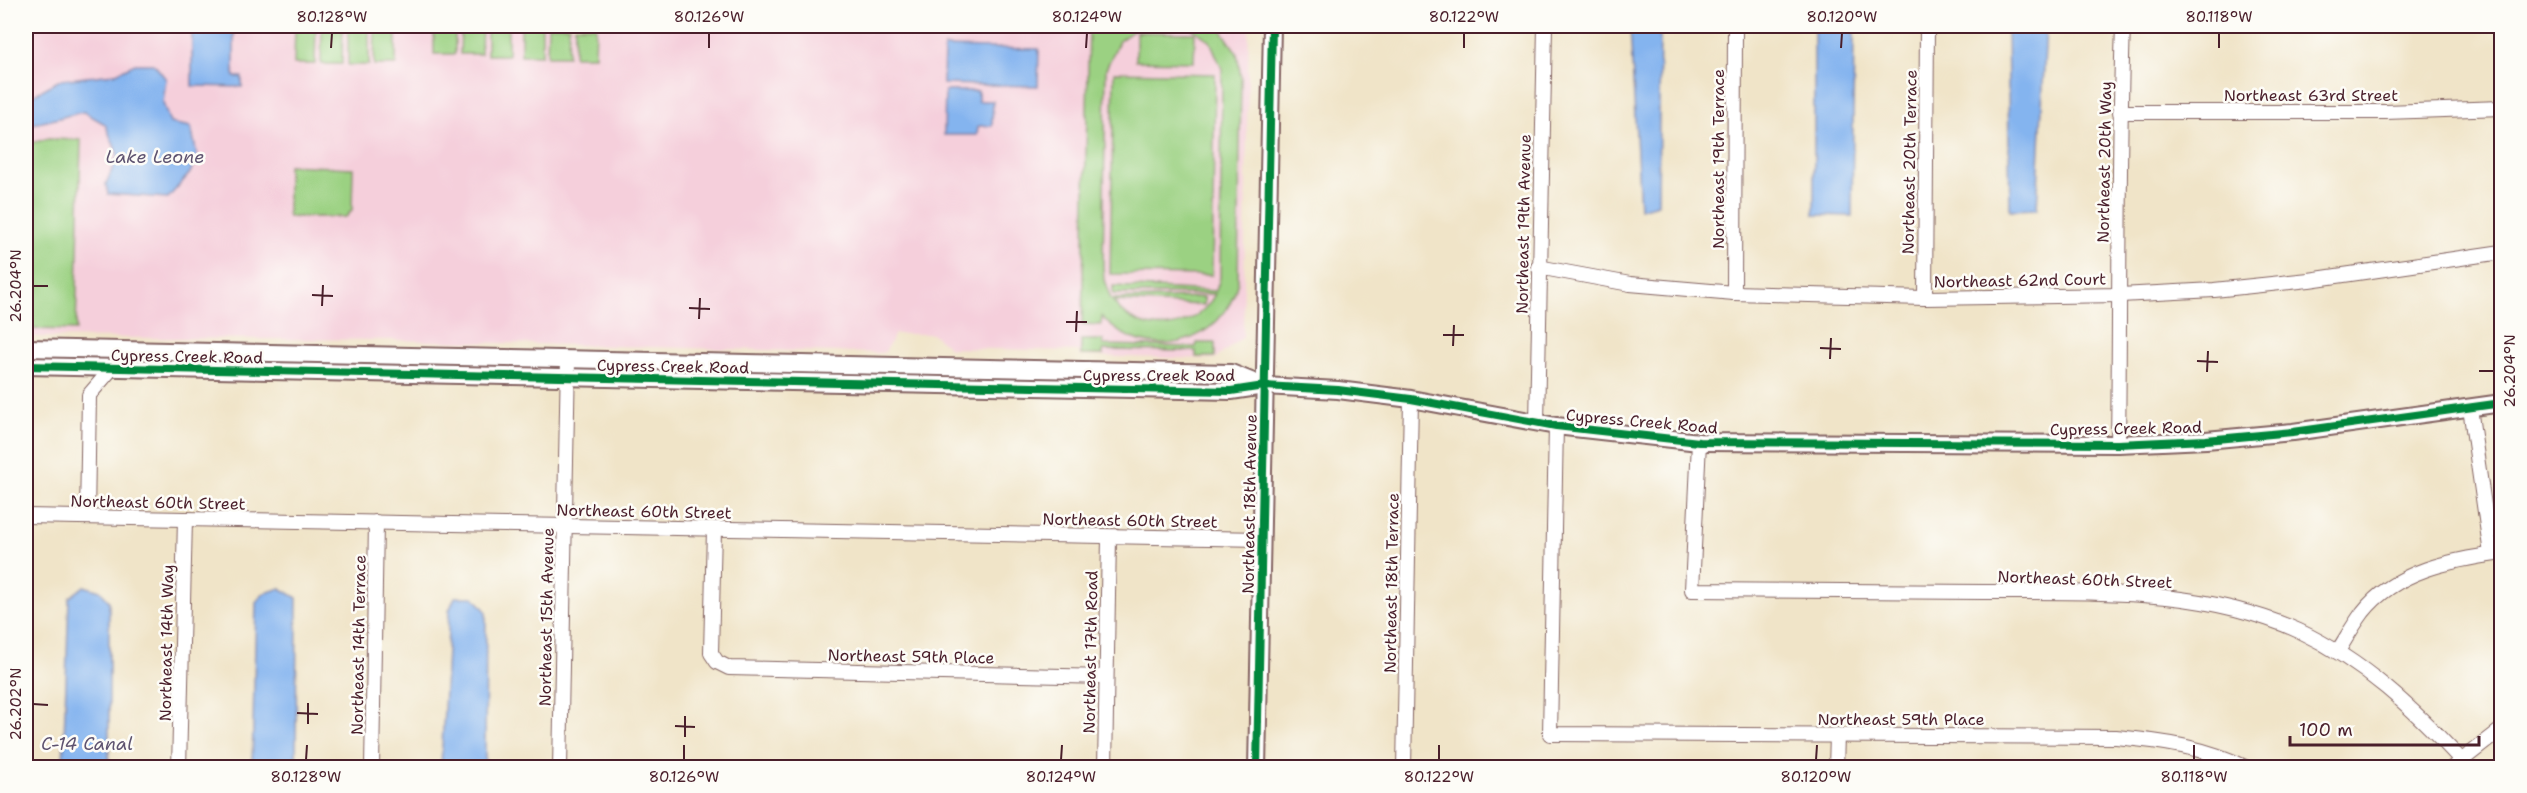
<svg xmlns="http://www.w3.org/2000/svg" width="2527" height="793" viewBox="0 0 2527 793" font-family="'Shantell Sans',sans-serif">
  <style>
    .built { fill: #f5cfdb }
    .green { fill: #9bd182; stroke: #727856; stroke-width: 1.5 }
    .water { fill: #84b4ef; stroke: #676a8d; stroke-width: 1.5 }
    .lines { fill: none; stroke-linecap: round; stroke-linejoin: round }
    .minor-casing { stroke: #846462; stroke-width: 16 }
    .tertiary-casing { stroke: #846462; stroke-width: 20 }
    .minor { stroke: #fff; stroke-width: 14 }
    .tertiary { stroke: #fff; stroke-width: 16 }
    .cycleway-casing { stroke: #fdfcf7; stroke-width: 11 }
    .cycleway { stroke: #00873e; stroke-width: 8 }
    .ticks { fill: none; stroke: #4a1f2b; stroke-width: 2 }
    .labels { text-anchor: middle; stroke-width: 5; stroke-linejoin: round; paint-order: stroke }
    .street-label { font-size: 16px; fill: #4a1f2b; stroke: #fdfcf7 }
    .water-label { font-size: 18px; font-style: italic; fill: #5e5370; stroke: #fdfcf7 }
    .neatline { fill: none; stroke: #4a1f2b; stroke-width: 2 }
    .ticks-label { font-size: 15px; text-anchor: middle; fill: #4a1f2b }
  </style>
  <rect width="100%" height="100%" fill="#fdfcf7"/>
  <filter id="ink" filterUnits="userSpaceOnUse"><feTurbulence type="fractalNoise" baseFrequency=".0167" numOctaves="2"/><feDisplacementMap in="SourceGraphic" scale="12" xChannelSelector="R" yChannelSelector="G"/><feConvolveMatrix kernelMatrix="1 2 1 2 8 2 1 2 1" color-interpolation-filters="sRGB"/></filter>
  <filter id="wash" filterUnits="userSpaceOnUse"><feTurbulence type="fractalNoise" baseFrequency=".008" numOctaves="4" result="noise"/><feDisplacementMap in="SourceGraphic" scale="24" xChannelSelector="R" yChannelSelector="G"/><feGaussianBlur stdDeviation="1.35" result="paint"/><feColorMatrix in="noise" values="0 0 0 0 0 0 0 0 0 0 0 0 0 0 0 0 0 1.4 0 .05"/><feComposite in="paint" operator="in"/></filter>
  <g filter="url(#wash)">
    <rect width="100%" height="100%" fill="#f0e4c8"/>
    <!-- built -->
    <path class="built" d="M 26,26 L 1249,26 L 1243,337 L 1215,359 L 1079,356 L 1079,351 L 950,348 L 933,334 L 895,334 L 885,352 L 879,353 L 390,340 L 26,337 Z"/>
    <!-- green -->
    <g class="green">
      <path d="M 295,26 L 316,26 L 315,64 L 294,64 Z"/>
      <path d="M 322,26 L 343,26 L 342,64 L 321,64 Z"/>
      <rect x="348" y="26" width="21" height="39"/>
      <path d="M 375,26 L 396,26 L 396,65 L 374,65 Z"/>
      <rect x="434" y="26" width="21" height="28"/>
      <path d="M 461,26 L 482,26 L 481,54 L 460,54 Z"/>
      <rect x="487" y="26" width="21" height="29"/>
      <rect x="521" y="26" width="21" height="29"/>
      <path d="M 548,26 L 569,26 L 568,56 L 547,56 Z"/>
      <path d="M 575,26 L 596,26 L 595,56 L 574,56 Z"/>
      <path d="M 1089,26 L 1107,26 L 1107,28 L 1140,26 L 1119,41 L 1106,69 L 1103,266 L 1104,280 L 1111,299 L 1204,297 L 1204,305 L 1113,301 C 1138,338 1194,334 1215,294 L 1113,294 L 1113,286 L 1216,291 L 1220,278 L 1222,69 L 1210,41 L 1189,26 L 1219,26 L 1237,53 L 1241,78 L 1238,281 C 1225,345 1146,366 1102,317 L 1101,325 L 1082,324 Z"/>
      <path d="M 1136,32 L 1195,33 L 1194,62 L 1136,61 Z"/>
      <path d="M 1114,72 L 1215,74 L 1212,275 L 1110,274 Z"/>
      <path d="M 48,139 L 81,140 L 76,330 L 26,329 L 26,144 Z"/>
      <path d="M 288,165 L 353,168 L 352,210 L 346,217 L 288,217 Z"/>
      <path d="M 1081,340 L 1103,340 L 1103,345 L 1196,347 L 1197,343 L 1215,343 L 1215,357 L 1196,357 L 1196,351 L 1103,350 L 1103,355 L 1081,355 Z"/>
    </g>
    <!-- water -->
    <g class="water">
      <path d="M 192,26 L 234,26 L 234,77 L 242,77 L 242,87 L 192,86 Z"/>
      <path d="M 1630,26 L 1660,26 L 1658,204 L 1640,209 Z"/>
      <path d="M 1814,26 L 1854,26 L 1852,216 L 1814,215 Z"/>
      <path d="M 2007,26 L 2046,26 L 2037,209 L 2010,210 Z"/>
      <path d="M 944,47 L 1039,49 L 1038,86 L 943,84 Z"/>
      <path d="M 135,64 L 154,64 L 166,79 L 163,103 L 170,123 L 191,127 L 197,155 L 190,173 L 168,198 L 108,194 L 106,184 L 118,155 L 105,124 L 84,112 C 65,115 45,124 26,124 L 26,95 L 35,94 L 60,80 L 114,74 Z"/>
      <path d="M 945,91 L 978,91 L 978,101 L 993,101 L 992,126 L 978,126 L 977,135 L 944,135 Z"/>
      <path d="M 84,586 L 100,591 L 109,601 L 109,767 L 63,767 L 69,598 Z"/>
      <path d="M 280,588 L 297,598 L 296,767 L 252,767 L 256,602 L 263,594 Z"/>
      <path d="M 455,597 L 474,597 L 486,611 L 485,767 L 441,767 L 449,611 Z"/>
    </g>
  </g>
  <g filter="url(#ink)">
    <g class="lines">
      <defs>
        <g id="minor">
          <path d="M 2120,112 L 2385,112 L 2502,108"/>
          <path d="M 1538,267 L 1630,284 L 1734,293 L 1925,298 L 2120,295 L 2214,290 L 2309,280 L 2502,252"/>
          <path d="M 1734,293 L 1735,26"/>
          <path d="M 1925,298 L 1927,26"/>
          <path d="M 2470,408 L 2491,554"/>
          <path d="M 1537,423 L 1545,26"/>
          <path d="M 1556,426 L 1550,734 L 2116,737 C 2161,741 2205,747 2247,768"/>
          <path d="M 1699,442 L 1692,590 C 1788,591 1885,592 1982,592 C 2089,593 2199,586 2299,631 C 2363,661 2414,709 2461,760"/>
          <path d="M 2118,444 C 2120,304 2118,165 2123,26"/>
          <path d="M 26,516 L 1262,539"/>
          <path d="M 87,517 L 89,395 L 113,367"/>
          <path d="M 714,529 L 711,653 L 717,662 L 729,668 L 1106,677"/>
          <path d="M 2338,651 C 2346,638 2354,624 2363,612 C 2396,570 2452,560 2502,553"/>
          <path d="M 179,768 L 185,519"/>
          <path d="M 372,768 L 376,522"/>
          <path d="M 560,768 L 568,359"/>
          <path d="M 1105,768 L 1109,537"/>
          <path d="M 1404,768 L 1411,399"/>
          <path d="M 1836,768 L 1837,735"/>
          <path d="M 2452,768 L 2502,729"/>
        </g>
        <g id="tertiary">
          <path d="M 26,348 L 1231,373 L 1263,386"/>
          <path d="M 26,366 L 1231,391 L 1264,386 L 1338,390 L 1411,399 L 1556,426 L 1699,442 L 2118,444 L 2206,440 L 2293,432 L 2502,403"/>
          <path d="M 1257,768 L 1272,26"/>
        </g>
      </defs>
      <!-- minor casing -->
      <use href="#minor" class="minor-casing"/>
      <!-- tertiary casing -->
      <use href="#tertiary" class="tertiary-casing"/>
      <!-- minor -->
      <use href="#minor" class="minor"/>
      <!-- tertiary -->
      <use href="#tertiary" class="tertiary"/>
      <defs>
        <g id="cycleway">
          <path d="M 26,366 L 1231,391 L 1264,386 L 1338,390 L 1411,399 L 1556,426 L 1699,442 L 2118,444 L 2206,440 L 2293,432 L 2502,403"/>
          <path d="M 1257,768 L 1272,26"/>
        </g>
      </defs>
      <!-- cycleway casing -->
      <use href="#cycleway" class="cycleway-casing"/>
      <!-- cycleway -->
      <use href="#cycleway" class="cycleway"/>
    </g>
  </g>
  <!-- ticks -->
  <path class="ticks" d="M 331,48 L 332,33M 709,48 L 709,33M 1086,48 L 1087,33M 1464,48 L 1464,33M 1841,48 L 1842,33M 2219,48 L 2219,33M 33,286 L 48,286M 312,295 L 333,296M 322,306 L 323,285M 689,308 L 710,309M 699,319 L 700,298M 1066,322 L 1087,322M 1076,332 L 1077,311M 1443,335 L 1464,335M 1453,346 L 1454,325M 1820,348 L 1841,349M 1830,359 L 1831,338M 2197,361 L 2218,362M 2479,371 L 2494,371M 2207,372 L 2208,351M 33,704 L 48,705M 297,713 L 318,714M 308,724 L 308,703M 675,726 L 695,727M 685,737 L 685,716M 306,760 L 307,745M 684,760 L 684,745M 1061,760 L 1062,745M 1439,760 L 1439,745M 1816,760 L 1817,745M 2194,760 L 2194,745"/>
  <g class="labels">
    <!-- street labels -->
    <g class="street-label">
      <text x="2311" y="101">Northeast 63rd Street</text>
      <text transform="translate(1718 159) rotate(-90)" y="6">Northeast 19th Terrace</text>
      <text transform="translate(1909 162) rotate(-89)" y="6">Northeast 20th Terrace</text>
      <text transform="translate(2104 162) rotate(-89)" y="6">Northeast 20th Way</text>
      <text transform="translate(1523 224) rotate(-89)" y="6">Northeast 19th Avenue</text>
      <text transform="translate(2020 280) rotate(-1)" y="6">Northeast 62nd Court</text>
      <text transform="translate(187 356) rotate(1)" y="6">Cypress Creek Road</text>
      <text transform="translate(673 366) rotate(1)" y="6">Cypress Creek Road</text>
      <text x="1159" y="381">Cypress Creek Road</text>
      <text transform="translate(1642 421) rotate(5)" y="6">Cypress Creek Road</text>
      <text transform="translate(2126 428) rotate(-1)" y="6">Cypress Creek Road</text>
      <text transform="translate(158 502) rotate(1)" y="6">Northeast 60th Street</text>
      <text transform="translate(1249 504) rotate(-89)" y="6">Northeast 18th Avenue</text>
      <text transform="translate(644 511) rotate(1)" y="6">Northeast 60th Street</text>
      <text transform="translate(1130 520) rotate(1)" y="6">Northeast 60th Street</text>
      <text transform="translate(2085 579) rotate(2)" y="6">Northeast 60th Street</text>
      <text transform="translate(1391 583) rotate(-89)" y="6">Northeast 18th Terrace</text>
      <text transform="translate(546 617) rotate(-89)" y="6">Northeast 15th Avenue</text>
      <text transform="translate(166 643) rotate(-89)" y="6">Northeast 14th Way</text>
      <text transform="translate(358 645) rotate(-89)" y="6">Northeast 14th Terrace</text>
      <text transform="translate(1090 652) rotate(-89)" y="6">Northeast 17th Road</text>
      <text transform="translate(911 656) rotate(1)" y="6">Northeast 59th Place</text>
      <text x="1901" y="725">Northeast 59th Place</text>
    </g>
    <!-- water labels -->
    <g class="water-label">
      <text x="155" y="163">Lake Leone</text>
      <text x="87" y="750">C-14 Canal</text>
    </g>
  </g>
  <!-- margin -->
  <rect width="2527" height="793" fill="none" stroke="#fdfcf7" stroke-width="66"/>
  <!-- scale -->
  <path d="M2290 736v9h189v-9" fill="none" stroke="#4a1f2b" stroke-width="3"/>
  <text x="2299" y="736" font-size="18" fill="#4a1f2b" stroke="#fdfcf7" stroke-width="4.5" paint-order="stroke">100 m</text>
  <rect x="33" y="33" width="2461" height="727" class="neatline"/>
  <g class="ticks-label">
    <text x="332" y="22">80.128°W</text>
    <text x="709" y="22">80.126°W</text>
    <text x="1087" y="22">80.124°W</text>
    <text x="1464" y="22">80.122°W</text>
    <text x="1842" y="22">80.120°W</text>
    <text x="2219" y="22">80.118°W</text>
    <text transform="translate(16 286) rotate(-90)" y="5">26.204°N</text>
    <text transform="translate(2510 371) rotate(-90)" y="5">26.204°N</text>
    <text transform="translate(16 704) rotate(-90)" y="5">26.202°N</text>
    <text x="306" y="782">80.128°W</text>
    <text x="684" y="782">80.126°W</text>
    <text x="1061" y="782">80.124°W</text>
    <text x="1439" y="782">80.122°W</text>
    <text x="1816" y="782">80.120°W</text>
    <text x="2194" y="782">80.118°W</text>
  </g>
</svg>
